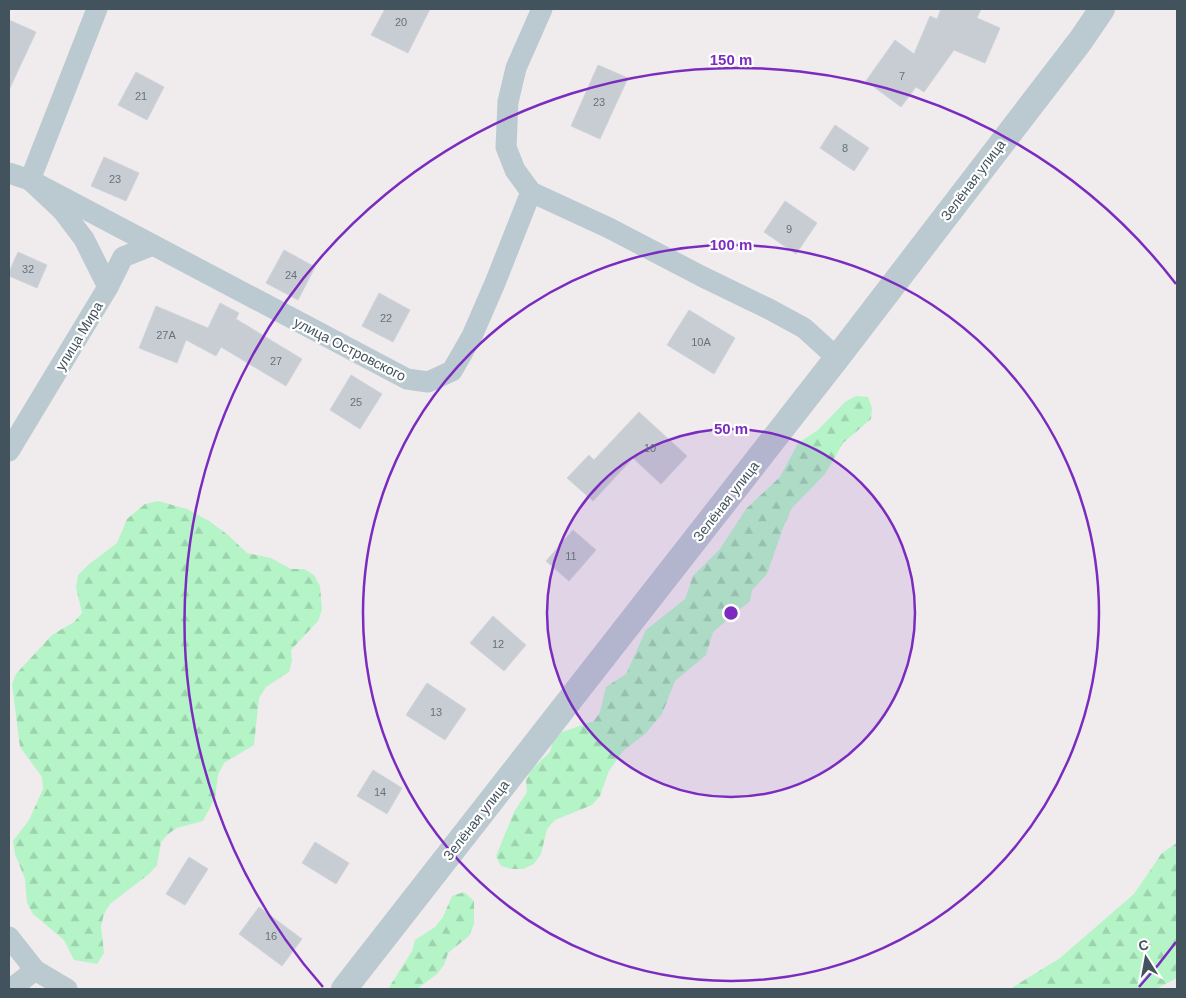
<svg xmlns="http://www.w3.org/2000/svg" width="1186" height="998" viewBox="0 0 1186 998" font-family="Arial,sans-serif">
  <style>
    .forest { fill: url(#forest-firs) }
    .building { fill: #c8cdd3; stroke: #d0d4da }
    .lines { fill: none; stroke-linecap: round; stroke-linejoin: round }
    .minor { stroke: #bbc9d1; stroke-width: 21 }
    .tertiary { stroke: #bbc9d1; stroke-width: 26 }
    .ring { fill: none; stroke: #7b2cbf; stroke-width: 2.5 }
    .labels { text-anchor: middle; stroke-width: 4.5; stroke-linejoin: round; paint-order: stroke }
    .number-label { font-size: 11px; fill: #64727a }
    .street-label { font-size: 14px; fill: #43535d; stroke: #fff }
    .centre { fill: #7b2cbf; stroke: #fff; stroke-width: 2.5 }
    .ring-label { font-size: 15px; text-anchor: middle; font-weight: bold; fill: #7b2cbf; stroke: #fff; stroke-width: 4.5; stroke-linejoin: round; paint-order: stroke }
  </style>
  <defs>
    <pattern id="forest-firs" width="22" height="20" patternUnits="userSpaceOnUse" patternTransform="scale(1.25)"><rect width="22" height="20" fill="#b4f4c7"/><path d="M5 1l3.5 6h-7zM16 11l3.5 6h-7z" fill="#9cd3ad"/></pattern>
  </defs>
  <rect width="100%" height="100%" fill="#f0eced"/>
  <!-- forest -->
  <g class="forest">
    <path d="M 856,396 L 868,397 L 872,408 L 871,419 L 843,443 L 825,474 L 792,508 L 783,528 L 767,574 L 752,590 L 750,601 L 713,632 L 706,655 L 675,681 L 662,714 L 645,734 L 623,751 L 609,771 L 600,796 L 592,805 L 555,820 L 547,829 L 541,854 L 534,864 L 523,869 L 511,869 L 501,866 L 496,856 L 514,812 L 527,792 L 526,780 L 532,769 L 550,752 L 553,740 L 562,732 L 594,721 L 600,712 L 606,687 L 626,674 L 646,630 L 685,599 L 693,576 L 720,549 L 746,509 L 780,477 L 798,443 L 818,430 L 845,402 Z"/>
    <path d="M 158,501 L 187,509 L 209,521 L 228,535 L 247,553 L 271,558 L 291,569 L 304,569 L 314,575 L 320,586 L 322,610 L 318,621 L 291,650 L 292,661 L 289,672 L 266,687 L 259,698 L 254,745 L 224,763 L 218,775 L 215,798 L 203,821 L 177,828 L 168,834 L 161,842 L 157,865 L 149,874 L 110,904 L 104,914 L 101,926 L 104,953 L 97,964 L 74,960 L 64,940 L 33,914 L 27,903 L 25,879 L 15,854 L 13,841 L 29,820 L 43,789 L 42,777 L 20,747 L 12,684 L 16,674 L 52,635 L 74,622 L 82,613 L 76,587 L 78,575 L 88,565 L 117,543 L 127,519 L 145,504 Z"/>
    <path d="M 1177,843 L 1177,978 L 1156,989 L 1012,989 L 1013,987 L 1060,958 L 1134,894 L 1162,853 Z"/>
    <path d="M 464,892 L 474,901 L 474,924 L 469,936 L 448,953 L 444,965 L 437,974 L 417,989 L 388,989 L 412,951 L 415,940 L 435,927 L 443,917 L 452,896 Z"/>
  </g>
  <!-- building -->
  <g class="building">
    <path d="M 385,9 L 430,9 L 408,53 L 371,35 Z"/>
    <path d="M 941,9 L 981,9 L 977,18 L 1000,28 L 985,63 L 954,50 L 924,92 L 916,87 L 901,107 L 866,81 L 895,40 L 914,54 L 930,16 L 937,19 Z"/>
    <path d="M 9,20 L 36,32 L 9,90 Z"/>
    <path d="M 598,65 L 628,78 L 600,139 L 571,126 Z"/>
    <path d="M 136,72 L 164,87 L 147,120 L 118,105 Z"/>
    <path d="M 835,125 L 869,148 L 854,171 L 820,148 Z"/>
    <path d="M 104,157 L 139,173 L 126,201 L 91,186 Z"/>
    <path d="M 785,201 L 817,223 L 796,254 L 764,232 Z"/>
    <path d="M 284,250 L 315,267 L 298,300 L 266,283 Z"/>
    <path d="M 18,252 L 47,265 L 37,288 L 9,276 L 9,272 Z"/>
    <path d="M 379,293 L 410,310 L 393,342 L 362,326 Z"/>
    <path d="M 220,303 L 239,313 L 236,319 L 302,359 L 286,386 L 221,347 L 216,356 L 186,340 L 177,363 L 139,348 L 156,306 L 208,328 Z"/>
    <path d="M 689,310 L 735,338 L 714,374 L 667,345 Z"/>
    <path d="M 351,375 L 382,394 L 360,429 L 330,410 Z"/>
    <path d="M 639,412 L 687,456 L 661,484 L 633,458 L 593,501 L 567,478 L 589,455 L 594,460 Z"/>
    <path d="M 573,530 L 596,550 L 569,581 L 546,561 Z"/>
    <path d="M 493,616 L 526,645 L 504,671 L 470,643 Z"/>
    <path d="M 427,683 L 466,709 L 445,740 L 406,715 Z"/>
    <path d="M 373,770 L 402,788 L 387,814 L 357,796 Z"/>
    <path d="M 315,842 L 349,863 L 336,884 L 302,863 Z"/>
    <path d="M 189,857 L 208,869 L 185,905 L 166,894 Z"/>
    <path d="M 259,907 L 302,939 L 282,966 L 239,934 Z"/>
  </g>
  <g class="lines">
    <!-- minor -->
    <g class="minor">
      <path d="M 9,173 L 30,180 L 407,379 L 428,382 L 452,371 L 472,336 L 495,283 L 531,192 L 515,170 L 506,147 L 508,102 L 516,68 L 542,9"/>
      <path d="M 531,192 L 609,228 L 701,276 L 769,309 L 804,328 L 837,358"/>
      <path d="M 108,287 L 123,257 L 153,245"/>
      <path d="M 9,451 L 108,287 L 84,239 L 62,210 L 30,180 L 97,9"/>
      <path d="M 9,937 L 35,970 L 67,989"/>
      <path d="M 11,989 L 35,970"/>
    </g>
    <!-- tertiary -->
    <path class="tertiary" d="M 344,989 L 837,358 L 1081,40 L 1102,9"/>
  </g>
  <!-- distance rings -->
  <circle cx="731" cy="613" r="184" fill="#7b2cbf" fill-opacity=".12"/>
  <g class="ring">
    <circle cx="731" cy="613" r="184"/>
    <circle cx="731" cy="613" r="368"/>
    <path d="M1176 942A553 553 0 0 1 1139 987M323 987A553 553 0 1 1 1176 284"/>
  </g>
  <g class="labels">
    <!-- number labels -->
    <g class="number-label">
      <text x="401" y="26">20</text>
      <text x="902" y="80">7</text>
      <text x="141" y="100">21</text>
      <text x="599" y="106">23</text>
      <text x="845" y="152">8</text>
      <text x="115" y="183">23</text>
      <text x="789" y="233">9</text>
      <text x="28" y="273">32</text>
      <text x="291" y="279">24</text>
      <text x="386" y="322">22</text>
      <text x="166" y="339">27А</text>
      <text x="701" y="346">10А</text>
      <text x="276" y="365">27</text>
      <text x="356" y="406">25</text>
      <text x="650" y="452">10</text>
      <text x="571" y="560">11</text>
      <text x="498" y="648">12</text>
      <text x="436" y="716">13</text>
      <text x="380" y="796">14</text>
      <text x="271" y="940">16</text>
    </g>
    <!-- street labels -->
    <g class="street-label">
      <text transform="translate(973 180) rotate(-53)" y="5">Зелёная улица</text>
      <text transform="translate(79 336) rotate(-59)" y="5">улица Мира</text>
      <text transform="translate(350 349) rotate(27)" y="5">улица Островского</text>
      <text transform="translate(726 501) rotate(-52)" y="5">Зелёная улица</text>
      <text transform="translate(476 820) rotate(-52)" y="5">Зелёная улица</text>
    </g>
  </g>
  <circle cx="731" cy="613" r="8" class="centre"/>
  <g class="ring-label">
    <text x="731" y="65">150 m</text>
    <text x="731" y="250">100 m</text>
    <text x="731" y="434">50 m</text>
  </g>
  <!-- border -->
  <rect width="1186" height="998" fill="none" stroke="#43535d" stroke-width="20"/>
  <!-- north arrow -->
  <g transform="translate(1146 958) rotate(349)" stroke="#ffffff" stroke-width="4" paint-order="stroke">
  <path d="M0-4L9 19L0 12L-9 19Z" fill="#43535d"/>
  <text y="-8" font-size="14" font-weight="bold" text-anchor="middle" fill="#43535d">С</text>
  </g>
</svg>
